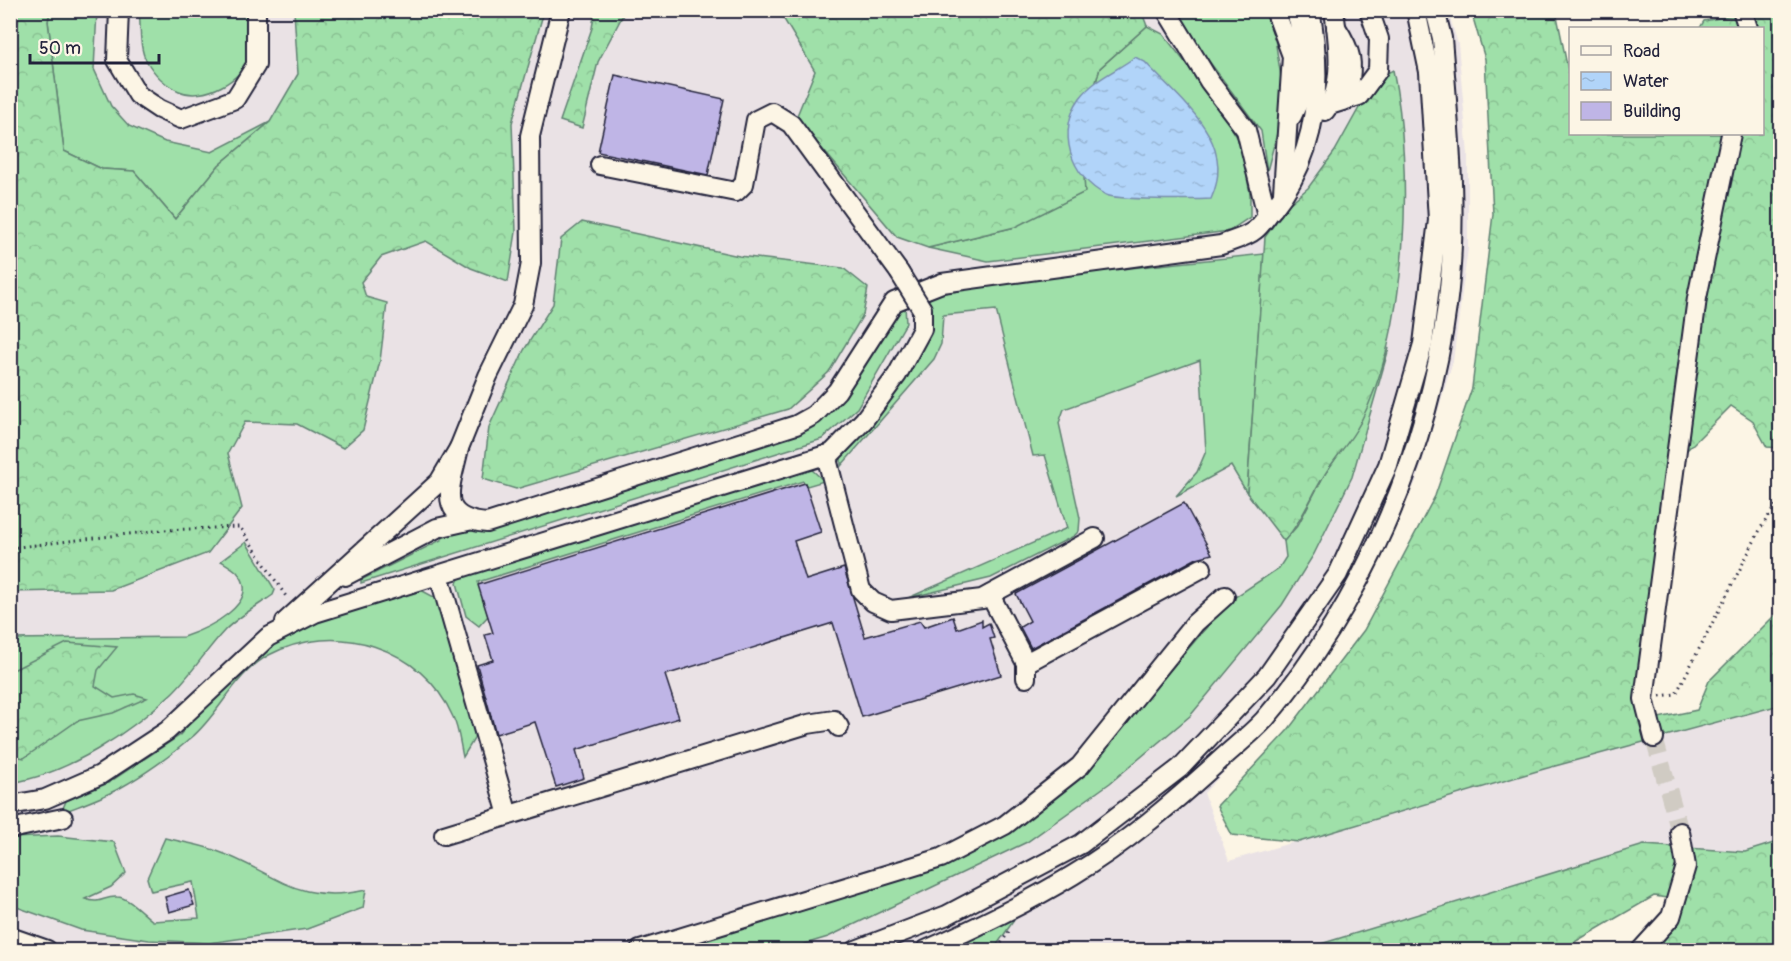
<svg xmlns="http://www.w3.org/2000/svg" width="1791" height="961" viewBox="0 0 1791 961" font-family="Pangolin,sans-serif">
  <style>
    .built { fill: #eae2e5 }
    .grass { fill: #9fe0a9; stroke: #608172; stroke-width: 1.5 }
    .forest { fill: url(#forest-crowns); stroke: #608172; stroke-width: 1.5 }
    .water { fill: url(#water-ripples); stroke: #788dad; stroke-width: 1.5 }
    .building { fill: #bfb5e6; stroke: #22223b; stroke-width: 1.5 }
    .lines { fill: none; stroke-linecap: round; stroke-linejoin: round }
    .minor-tunnel { stroke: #d0cbc3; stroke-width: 18; stroke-dasharray: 18 9; stroke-linecap: butt }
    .minor-casing { stroke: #22223b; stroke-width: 22 }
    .path { stroke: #22223b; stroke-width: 3; stroke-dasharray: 1.5 4.5; stroke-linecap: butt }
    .minor { stroke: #fcf5e5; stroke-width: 18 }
    .minor-bridge-casing { stroke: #22223b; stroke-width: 22; stroke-linecap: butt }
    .minor-bridge { stroke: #fcf5e5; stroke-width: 18 }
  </style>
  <defs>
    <pattern id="forest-crowns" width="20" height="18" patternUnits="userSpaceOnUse" patternTransform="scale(1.5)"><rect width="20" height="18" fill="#9fe0a9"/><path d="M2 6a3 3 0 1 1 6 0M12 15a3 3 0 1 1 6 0" fill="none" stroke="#89c092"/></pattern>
    <pattern id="water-ripples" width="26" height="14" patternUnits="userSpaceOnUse" patternTransform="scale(1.5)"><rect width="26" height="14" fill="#b1d4f9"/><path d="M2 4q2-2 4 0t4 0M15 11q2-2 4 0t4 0" fill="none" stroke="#98b6d6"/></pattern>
  </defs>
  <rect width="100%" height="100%" fill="#fcf5e5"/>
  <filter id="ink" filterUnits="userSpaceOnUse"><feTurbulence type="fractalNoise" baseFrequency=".0167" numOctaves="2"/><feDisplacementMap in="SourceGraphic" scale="12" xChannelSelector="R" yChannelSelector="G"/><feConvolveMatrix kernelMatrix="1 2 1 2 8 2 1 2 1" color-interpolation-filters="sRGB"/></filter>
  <g filter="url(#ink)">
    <!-- built -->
    <path class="built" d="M 10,11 L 1448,11 L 1458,44 L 1468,155 L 1468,248 L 1453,361 L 1417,479 L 1375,569 L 1301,691 L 1204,793 L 1229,861 L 1544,769 L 1780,705 L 1780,841 L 1745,852 L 1644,845 L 1301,950 L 11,950 Z"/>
    <!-- grass -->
    <g class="grass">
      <path d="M 197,10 L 249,13 C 249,26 252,42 250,55 C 244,80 203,102 179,91 C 165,85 154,74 146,60 C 139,48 141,25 139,11 Z"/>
      <path d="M 50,11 L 97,11 L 94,69 L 111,106 L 129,126 L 165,142 L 212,152 L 270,122 L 219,165 L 175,219 L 134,171 L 102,169 L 64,151 L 48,21 Z"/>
      <path d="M 1178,11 L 1265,11 L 1275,39 L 1285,103 L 1267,171 L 1261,131 L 1191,37 Z"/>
      <path d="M 1147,26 L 1163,34 L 1217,103 L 1241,144 L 1250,194 L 1250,217 L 1229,231 L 988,261 L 928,248 L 1015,227 L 1081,133 L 1100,68 Z"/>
      <path d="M 1264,254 L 1247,493 L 1231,466 L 1176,496 L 1197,472 L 1206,451 L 1200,360 L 1064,409 L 1059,423 L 1080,518 L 1079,531 L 1074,536 L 991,578 L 908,598 L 1067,528 L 1045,455 L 1033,456 L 996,310 L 943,315 L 941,344 L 934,359 L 841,466 L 841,451 L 922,347 L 925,299 L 949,287 Z"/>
      <path d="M 905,306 L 906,323 L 857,408 L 822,439 L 361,583 L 361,580 L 441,540 L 452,528 L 482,529 L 801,430 L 894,313 Z"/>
      <path d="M 1389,348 L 1352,477 L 1314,554 L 1282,605 L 1190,716 L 1110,783 L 1027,842 L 828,937 L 785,950 L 659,950 L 940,865 L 1085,770 L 1229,601 L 1279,568 L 1286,557 L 1284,541 L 1298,525 L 1323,477 L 1360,423 Z"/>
      <path d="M 810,468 L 824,481 L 807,486 L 803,481 L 478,582 L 488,616 L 479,626 L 466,616 L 457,583 L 462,573 Z"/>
      <path d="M 246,542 L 275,590 L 273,595 C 257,606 238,617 225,630 C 206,650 192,674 172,693 C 129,733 70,773 11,783 L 11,639 L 183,637 C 204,630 265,603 237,572 C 233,568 226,564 221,561 Z"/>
      <path d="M 417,588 L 436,598 L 444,610 L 477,714 L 474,739 L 463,757 C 460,744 459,729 453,717 C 422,646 335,620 269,655 C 234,674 220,714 191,738 C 172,755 142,776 120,788 C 102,798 81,805 61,813 L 66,801 L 108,783 L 179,736 L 228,679 L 264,648 L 317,618 Z"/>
      <path d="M 58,836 L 114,842 L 126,873 L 111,887 L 85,899 C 101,905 104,896 117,897 C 129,897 144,915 153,921 L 199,918 L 193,882 L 151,891 L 147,878 L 165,838 C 181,842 199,844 214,850 C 275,871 294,906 366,890 L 363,908 L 307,929 L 209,943 L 149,940 L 81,930 L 11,905 L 11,838 Z"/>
      <path d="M 1021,910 L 994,949 L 942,950 Z"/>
    </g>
    <!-- forest -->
    <g class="forest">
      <path d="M 1141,10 L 1147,26 L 1100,68 L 1081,133 L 1085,192 L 1015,227 L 928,248 L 897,237 L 796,118 L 815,71 L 779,11 Z"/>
      <path d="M 10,11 L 50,11 L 48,21 L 64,151 L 102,169 L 134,171 L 175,219 L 219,165 L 270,122 L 298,74 L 294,11 L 544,11 L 512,123 L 516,232 L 508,282 L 471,268 L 426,241 L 381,257 L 361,282 L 366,297 L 387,303 L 380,361 L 363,430 L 343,448 L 297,424 L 245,422 L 228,453 L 242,508 L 208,553 L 111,590 L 11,592 Z"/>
      <path d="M 595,11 L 625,11 L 598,62 L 582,128 L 560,121 L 592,28 Z"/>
      <path d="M 1471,11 L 1556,11 L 1570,80 L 1570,134 L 1762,134 L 1762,28 L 1700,28 L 1704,21 L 1738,14 L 1739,11 L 1780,11 L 1780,448 L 1767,447 L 1752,420 L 1731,406 L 1684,453 L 1637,692 L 1654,719 L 1697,710 L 1709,681 L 1780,610 L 1780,705 L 1544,769 L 1299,842 L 1232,835 L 1217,806 L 1288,730 L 1364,630 L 1435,496 L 1472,388 L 1493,214 L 1485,59 Z"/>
      <path d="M 1393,70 C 1414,171 1408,330 1360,423 C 1350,443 1333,459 1322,479 C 1309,501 1301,522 1284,541 L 1247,493 L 1265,237 L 1289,204 L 1308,188 L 1335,151 L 1375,79 Z"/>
      <path d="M 582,222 L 739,256 L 843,268 L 868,288 L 863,315 L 829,372 L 788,409 L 516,489 L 483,479 L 489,427 L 524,350 L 553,304 L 561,239 Z"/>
      <path d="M 67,643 L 117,647 L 98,670 L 95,686 L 114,698 L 134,694 L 147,698 L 113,713 L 77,721 L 24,758 L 11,755 L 11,671 Z"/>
      <path d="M 1780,841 L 1780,950 L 1658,950 L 1686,901 L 1654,896 L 1561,950 L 1301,950 L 1644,845 L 1745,852 Z"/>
    </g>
    <!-- water -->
    <path class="water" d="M 1135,57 L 1145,62 C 1181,101 1238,141 1211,199 C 1195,200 1116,200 1106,195 C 1070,177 1056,131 1080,98 C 1094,79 1116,71 1135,57 Z"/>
    <!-- building -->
    <g class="building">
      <path d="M 615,75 L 724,99 L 708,175 L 598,152 Z"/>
      <path d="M 805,483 L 821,532 L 794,541 L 806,580 L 844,568 L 865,637 L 920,621 L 924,627 L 953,617 L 957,629 L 982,620 L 982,627 L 989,623 L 994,638 L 990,639 L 1001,675 L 862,717 L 833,623 L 665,675 L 679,718 L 576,750 L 584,778 L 556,787 L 535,722 L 496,734 L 477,665 L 493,660 L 485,635 L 493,633 L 478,585 Z"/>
      <path d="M 1184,503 L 1212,554 L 1197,558 L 1031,648 L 1020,627 L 1030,621 L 1016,594 Z"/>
      <path d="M 189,890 L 194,905 L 169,912 L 165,897 Z"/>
    </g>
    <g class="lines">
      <!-- minor-tunnel -->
      <path class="minor-tunnel" d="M 1654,738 L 1680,832"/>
      <defs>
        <g id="minor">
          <path d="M 119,10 L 117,60 L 138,95 L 159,109 L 181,119 L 235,99 L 256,65 L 256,10"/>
          <path d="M 1166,10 L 1209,81 L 1246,130 L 1267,216"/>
          <path d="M 1275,10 L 1292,56 L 1283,192"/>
          <path d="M 1742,10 L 1748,28"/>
          <path d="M 1334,102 L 1348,92 C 1354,62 1352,52 1336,27"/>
          <path d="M 1330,105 L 1359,96 L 1378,70 L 1379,39 L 1369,10"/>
          <path d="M 1325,111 C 1345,87 1338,40 1334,10"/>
          <path d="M 1292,116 L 1305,88 L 1299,22 L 1295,10"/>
          <path d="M 600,165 L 736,192 L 744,184 L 756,120 L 772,112 L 791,124 L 899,272"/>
          <path d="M 459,448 C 451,486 434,519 487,523 L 796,425 L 814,415 L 837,391 L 894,302 L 942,283 L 1221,245 C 1231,241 1247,237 1255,230 C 1262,225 1267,215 1273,209 C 1319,152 1323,80 1310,10"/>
          <path d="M 826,455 L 861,590 L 873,602 L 891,610 L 982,599 L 1095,538"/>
          <path d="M 439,575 L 508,815"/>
          <path d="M 345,576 L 437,528 L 468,521"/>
          <path d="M 990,595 L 1026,663 L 1026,678"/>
          <path d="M 285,622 L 439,482 L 459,448 L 488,376 L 523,305 L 531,263 L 530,136 L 561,10"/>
          <path d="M 1026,663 L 1202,568"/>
          <path d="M 1654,738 L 1644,699 L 1697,298 L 1731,134"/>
          <path d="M 10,805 L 45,799 L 100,775 L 167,731 L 268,637 L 315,613 L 832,453 L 864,420 L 897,375 L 922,329 L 922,309"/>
          <path d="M 10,829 L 63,818"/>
          <path d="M 444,835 L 808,724 L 834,720 L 839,727"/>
          <path d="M 10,937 L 47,950"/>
          <path d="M 640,950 L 941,858 L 1005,825 L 1080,766 L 1195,623 L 1225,596"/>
          <path d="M 856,950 L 947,915 L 1081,844 L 1180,768 L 1267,676 L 1338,574 L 1388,465 L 1423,344 L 1438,220 L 1429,72 L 1416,10"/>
          <path d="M 926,950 C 975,928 1027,903 1073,875 C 1125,844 1173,803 1218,762 C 1233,748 1250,735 1264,720 C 1361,608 1428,453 1447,306 C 1459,217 1449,127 1442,38 L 1435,10"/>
          <path d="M 1641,950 L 1671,917 L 1686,866 L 1680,832"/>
        </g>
      </defs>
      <!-- minor casing -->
      <use href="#minor" class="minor-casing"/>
      <!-- path -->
      <g class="path">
        <path d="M 10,548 L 162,530 L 240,527 L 287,598"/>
        <path d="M 1660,696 L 1676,694 L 1762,526 L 1780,499"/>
        <path d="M 998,948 L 1010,930"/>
      </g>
      <!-- minor -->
      <use href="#minor" class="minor"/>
      <defs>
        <path id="minor-bridge" d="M 899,272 L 922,309"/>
      </defs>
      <!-- minor-bridge casing -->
      <use href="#minor-bridge" class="minor-bridge-casing"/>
      <!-- minor-bridge -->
      <use href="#minor-bridge" class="minor-bridge"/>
    </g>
  </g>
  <!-- margin -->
  <rect width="1791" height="961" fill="none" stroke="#fcf5e5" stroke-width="36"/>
  <rect x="18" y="18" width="1755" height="925" fill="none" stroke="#22223b" stroke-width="2" filter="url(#ink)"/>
  <!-- legend -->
  <rect x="1569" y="27" width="195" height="108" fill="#fcf5e5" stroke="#a5a1a1" stroke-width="1.5"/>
  <rect x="1581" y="46" width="30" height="9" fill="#fcf5e5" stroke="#a5a1a1" stroke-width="1.5"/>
  <text x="1623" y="57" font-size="18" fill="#22223b">Road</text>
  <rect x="1581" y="72" width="30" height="18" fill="url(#water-ripples)" stroke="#a5a1a1" stroke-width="1.5"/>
  <text x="1623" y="87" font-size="18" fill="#22223b">Water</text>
  <rect x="1581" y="102" width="30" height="18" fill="#bfb5e6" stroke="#a5a1a1" stroke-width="1.5"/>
  <text x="1623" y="117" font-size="18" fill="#22223b">Building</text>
  <!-- scale -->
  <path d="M30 54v9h129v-9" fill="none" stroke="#22223b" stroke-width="3"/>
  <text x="39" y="54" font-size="18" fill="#22223b" stroke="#fcf5e5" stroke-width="4.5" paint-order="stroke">50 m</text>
</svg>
